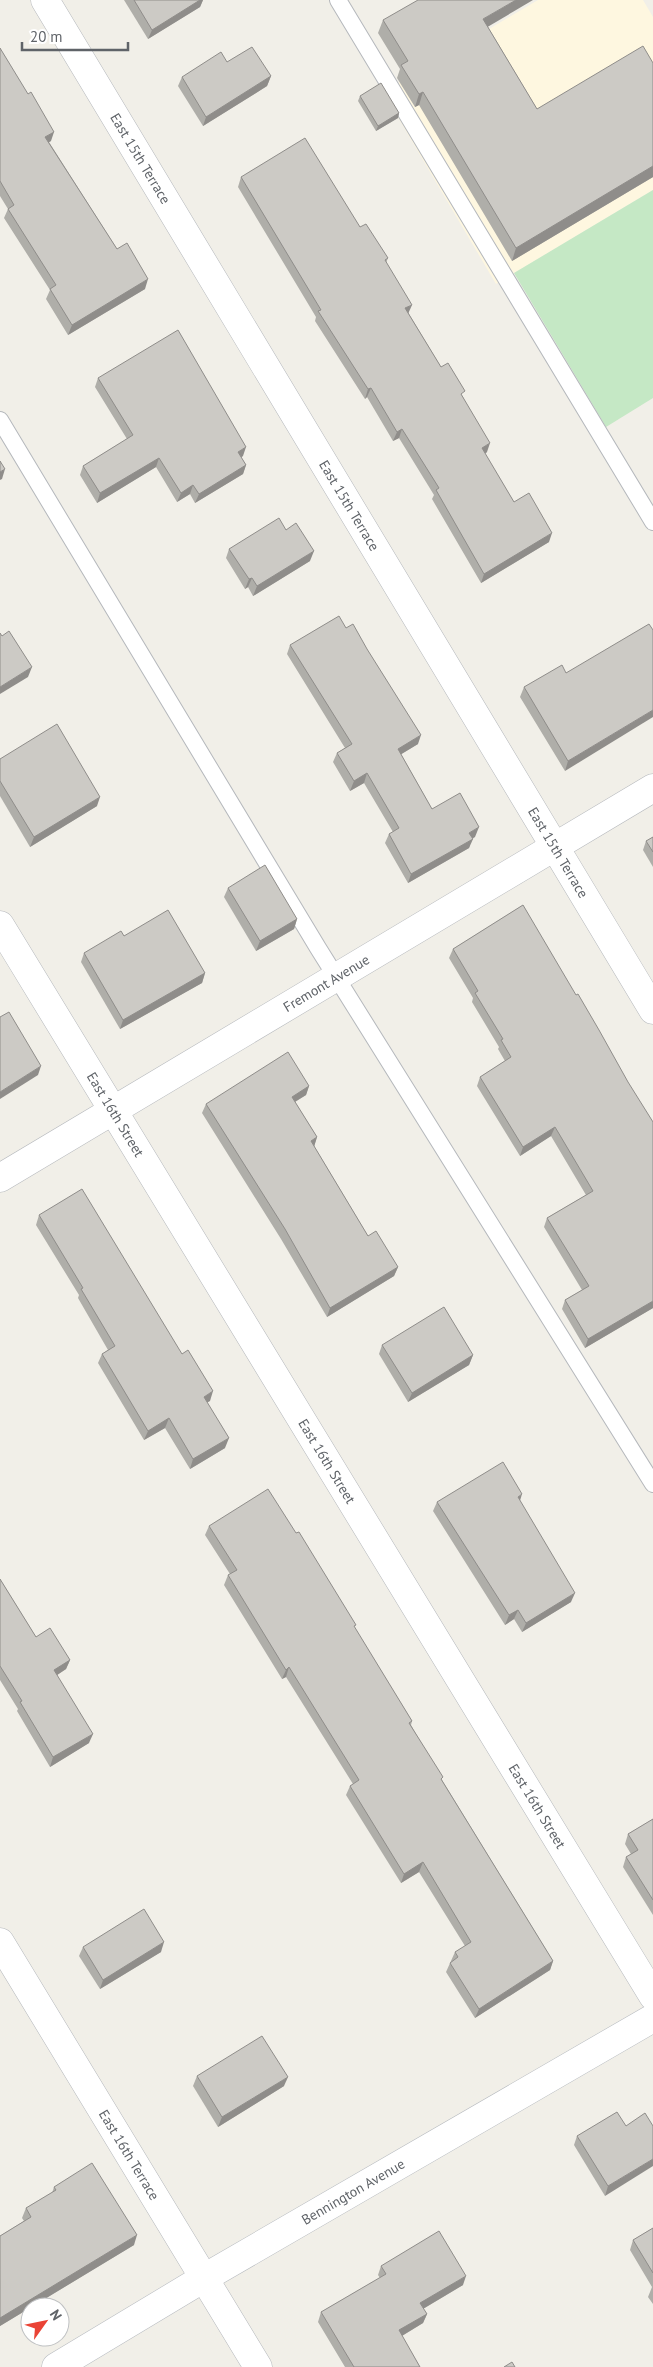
<svg xmlns="http://www.w3.org/2000/svg" width="653" height="2367" viewBox="0 0 653 2367" font-family="'PT Sans',sans-serif">
  <style>
    .commercial { fill: #fef7e0 }
    .green { fill: #c5e8c5 }
    .lines { fill: none; stroke-linecap: round; stroke-linejoin: round }
    .lane-casing { stroke: #b5b8bc; stroke-width: 18 }
    .street-casing { stroke: #b5b8bc; stroke-width: 29 }
    .secondary-casing { stroke: #b6babf; stroke-width: 29 }
    .lane { stroke: #fff; stroke-width: 16 }
    .street { stroke: #fff; stroke-width: 28 }
    .secondary { stroke: #fff; stroke-width: 28 }
    .wall { fill: #afaea9 }
    .shaded-wall { fill: #8f8d8a }
    .building { fill: #cccac5; stroke: #8f8d8a }
    .labels { text-anchor: middle; stroke-width: 5; stroke-linejoin: round; paint-order: stroke }
    .street-label { font-size: 14px; fill: #5f6368; stroke: #fff }
  </style>
  <rect width="100%" height="100%" fill="#f1efe8"/>
  <!-- commercial -->
  <path class="commercial" d="M 538,0 L 643,0 L 653,17 L 653,190 L 496,284 L 383,92 Z"/>
  <!-- green -->
  <path class="green" d="M 653,190 L 653,398 L 606,427 L 514,273 Z"/>
  <g class="lines">
    <defs>
      <g id="lane">
        <path d="M 338,0 L 653,522"/>
        <path d="M 0,420 L 318,948 L 653,1484"/>
      </g>
      <g id="street">
        <path id="s1" d="M 45,0 L 653,1010"/>
        <path id="s2" d="M 0,925 L 653,1996"/>
        <path id="s3" d="M 0,1178 L 653,788"/>
        <path id="s4" d="M 0,1942 L 258,2367"/>
      </g>
      <g id="secondary">
        <path id="s5" d="M 56,2367 L 204,2278 L 653,2018"/>
      </g>
    </defs>
    <!-- lane casing -->
    <use href="#lane" class="lane-casing"/>
    <!-- street casing -->
    <use href="#street" class="street-casing"/>
    <!-- secondary casing -->
    <use href="#secondary" class="secondary-casing"/>
    <!-- lane -->
    <use href="#lane" class="lane"/>
    <!-- street -->
    <use href="#street" class="street"/>
    <!-- secondary -->
    <use href="#secondary" class="secondary"/>
  </g>
  <!-- wall -->
  <g class="wall">
    <path d="M 124,0 L 203,0 L 200,7 L 148,39 Z"/>
    <path d="M 383,20 L 488,27 L 537,109 L 653,63 L 653,177 L 512,261 L 419,105 L 415,107 L 397,78 L 400,69 L 378,33 Z"/>
    <path d="M 0,48 L 51,141 L 49,142 L 117,249 L 145,289 L 68,335 L 46,299 L 50,290 L 4,218 L 8,209 L 0,196 Z"/>
    <path d="M 227,62 L 271,76 L 267,86 L 203,126 L 178,86 L 182,77 Z"/>
    <path d="M 360,96 L 399,113 L 398,118 L 376,131 L 358,101 Z"/>
    <path d="M 241,177 L 360,227 L 388,258 L 386,263 L 409,314 L 441,367 L 463,397 L 487,452 L 485,454 L 514,502 L 549,542 L 481,583 L 432,499 L 434,495 L 399,438 L 393,441 L 367,397 L 365,399 L 315,321 L 316,317 L 238,187 Z"/>
    <path d="M 98,378 L 243,456 L 241,457 L 246,465 L 243,474 L 195,503 L 190,494 L 177,502 L 156,467 L 97,503 L 80,475 L 83,466 L 127,439 L 95,387 Z"/>
    <path d="M 286,530 L 310,561 L 253,596 L 248,587 L 245,589 L 226,558 L 229,549 Z"/>
    <path d="M 653,630 L 565,771 L 520,697 L 524,687 L 566,673 Z"/>
    <path d="M 290,645 L 418,744 L 401,754 L 432,809 L 475,837 L 472,838 L 469,848 L 408,883 L 385,843 L 389,834 L 393,832 L 364,783 L 350,791 L 333,762 L 337,753 L 345,748 L 287,654 Z"/>
    <path d="M 0,759 L 97,806 L 30,847 L 0,796 Z"/>
    <path d="M 653,837 L 653,867 L 643,850 L 646,841 Z"/>
    <path d="M 228,888 L 297,919 L 294,929 L 256,951 L 224,897 Z"/>
    <path d="M 523,905 L 653,1308 L 585,1348 L 562,1309 L 565,1300 L 582,1290 L 544,1227 L 547,1218 L 586,1195 L 551,1136 L 520,1156 L 477,1086 L 480,1077 L 505,1061 L 498,1049 L 499,1047 L 472,1002 L 473,998 L 449,958 L 453,949 Z"/>
    <path d="M 124,936 L 205,973 L 202,983 L 120,1029 L 81,962 L 84,953 Z"/>
    <path d="M 309,1086 L 306,1095 L 295,1102 L 317,1137 L 314,1146 L 368,1236 L 398,1267 L 394,1276 L 327,1317 L 281,1239 L 202,1113 L 206,1104 Z"/>
    <path d="M 39,1215 L 210,1401 L 207,1402 L 225,1448 L 190,1469 L 165,1428 L 144,1440 L 98,1363 L 102,1354 L 108,1350 L 78,1298 L 79,1295 L 36,1225 Z"/>
    <path d="M 382,1345 L 473,1355 L 469,1365 L 408,1402 L 379,1354 Z"/>
    <path d="M 520,1501 L 571,1602 L 522,1632 L 514,1619 L 505,1625 L 433,1511 L 437,1502 Z"/>
    <path d="M 209,1526 L 355,1629 L 412,1721 L 411,1725 L 442,1780 L 553,1961 L 550,1970 L 475,2018 L 446,1972 L 455,1952 L 465,1946 L 419,1872 L 401,1883 L 346,1795 L 350,1786 L 353,1784 L 286,1677 L 282,1679 L 224,1585 L 228,1575 L 230,1574 L 205,1535 Z"/>
    <path d="M 0,1579 L 36,1637 L 70,1660 L 66,1669 L 57,1675 L 89,1743 L 50,1767 L 17,1711 L 18,1709 L 0,1680 Z"/>
    <path d="M 653,1819 L 653,1915 L 623,1867 L 626,1857 L 631,1854 L 625,1844 L 628,1834 Z"/>
    <path d="M 83,1947 L 161,1952 L 100,1989 L 79,1956 Z"/>
    <path d="M 197,2076 L 284,2086 L 218,2127 L 193,2086 Z"/>
    <path d="M 626,2126 L 653,2126 L 605,2196 L 574,2145 L 577,2136 Z"/>
    <path d="M 54,2187 L 134,2245 L 0,2326 L 0,2236 L 24,2221 L 22,2218 L 26,2208 L 52,2193 Z"/>
    <path d="M 653,2228 L 653,2304 L 648,2297 L 652,2287 L 630,2250 L 633,2240 Z"/>
    <path d="M 381,2266 L 463,2285 L 423,2309 L 427,2314 L 423,2323 L 402,2336 L 420,2367 L 345,2367 L 318,2322 L 321,2312 L 380,2278 L 378,2275 Z"/>
  </g>
  <!-- shaded-wall -->
  <g class="shaded-wall">
    <path d="M 200,0 L 203,0 L 200,7 L 148,39 L 152,30 Z"/>
    <path d="M 516,0 L 533,0 L 479,32 L 483,19 Z"/>
    <path d="M 271,76 L 267,86 L 203,126 L 206,117 Z"/>
    <path d="M 423,92 L 419,105 L 415,107 L 419,94 Z"/>
    <path d="M 399,113 L 398,118 L 376,131 L 378,126 Z"/>
    <path d="M 54,132 L 51,141 L 42,146 L 45,137 Z"/>
    <path d="M 653,166 L 653,177 L 512,261 L 516,248 Z"/>
    <path d="M 148,279 L 145,289 L 68,335 L 72,325 Z"/>
    <path d="M 412,305 L 408,314 L 405,308 Z"/>
    <path d="M 371,388 L 367,397 L 365,399 L 368,389 Z"/>
    <path d="M 402,429 L 399,438 L 393,441 L 397,432 Z"/>
    <path d="M 490,443 L 487,452 L 478,458 L 482,448 Z"/>
    <path d="M 246,447 L 243,456 L 235,461 L 238,452 Z"/>
    <path d="M 159,458 L 156,467 L 97,503 L 100,493 Z"/>
    <path d="M 246,465 L 243,474 L 195,503 L 199,494 Z"/>
    <path d="M 5,469 L 2,479 L 0,480 L 0,472 Z"/>
    <path d="M 193,485 L 190,494 L 177,502 L 181,493 Z"/>
    <path d="M 552,533 L 549,542 L 481,583 L 484,574 Z"/>
    <path d="M 314,551 L 310,561 L 253,596 L 257,586 Z"/>
    <path d="M 252,578 L 248,587 L 245,589 L 249,579 Z"/>
    <path d="M 32,667 L 28,677 L 0,694 L 0,687 Z"/>
    <path d="M 653,710 L 653,717 L 565,771 L 568,761 Z"/>
    <path d="M 421,735 L 418,744 L 395,758 L 398,749 Z"/>
    <path d="M 367,773 L 364,783 L 350,791 L 354,781 Z"/>
    <path d="M 100,797 L 97,806 L 30,847 L 34,837 Z"/>
    <path d="M 479,827 L 475,837 L 466,842 L 469,833 Z"/>
    <path d="M 473,839 L 469,848 L 408,883 L 411,874 Z"/>
    <path d="M 297,919 L 294,929 L 256,951 L 260,941 Z"/>
    <path d="M 205,973 L 202,983 L 120,1029 L 123,1020 Z"/>
    <path d="M 41,1066 L 38,1075 L 0,1099 L 0,1092 Z"/>
    <path d="M 309,1086 L 306,1095 L 288,1106 L 292,1097 Z"/>
    <path d="M 555,1127 L 551,1136 L 520,1156 L 523,1147 Z"/>
    <path d="M 317,1137 L 314,1147 L 311,1141 Z"/>
    <path d="M 398,1267 L 394,1276 L 327,1317 L 330,1308 Z"/>
    <path d="M 653,1301 L 653,1308 L 585,1348 L 588,1339 Z"/>
    <path d="M 473,1355 L 469,1365 L 408,1402 L 412,1393 Z"/>
    <path d="M 213,1391 L 210,1401 L 200,1406 L 204,1397 Z"/>
    <path d="M 169,1418 L 165,1428 L 144,1440 L 148,1431 Z"/>
    <path d="M 229,1438 L 225,1448 L 190,1469 L 193,1459 Z"/>
    <path d="M 522,1494 L 519,1504 L 518,1497 Z"/>
    <path d="M 575,1593 L 571,1602 L 522,1632 L 526,1623 Z"/>
    <path d="M 518,1610 L 514,1619 L 505,1625 L 509,1615 Z"/>
    <path d="M 70,1660 L 66,1669 L 51,1679 L 54,1670 Z"/>
    <path d="M 289,1667 L 286,1677 L 282,1679 L 286,1670 Z"/>
    <path d="M 93,1734 L 89,1743 L 50,1767 L 53,1757 Z"/>
    <path d="M 423,1862 L 419,1872 L 401,1883 L 404,1874 Z"/>
    <path d="M 164,1942 L 161,1952 L 100,1989 L 103,1980 Z"/>
    <path d="M 553,1961 L 550,1970 L 475,2018 L 479,2009 Z"/>
    <path d="M 288,2077 L 284,2086 L 218,2127 L 222,2117 Z"/>
    <path d="M 653,2159 L 653,2166 L 605,2196 L 608,2186 Z"/>
    <path d="M 137,2235 L 134,2245 L 0,2326 L 0,2318 Z"/>
    <path d="M 466,2276 L 463,2285 L 416,2313 L 420,2303 Z"/>
    <path d="M 427,2314 L 423,2323 L 395,2340 L 399,2330 Z"/>
  </g>
  <!-- building -->
  <g class="building">
    <path d="M 134,0 L 200,0 L 152,30 Z"/>
    <path d="M 418,0 L 516,0 L 483,19 L 537,109 L 643,46 L 653,63 L 653,166 L 516,248 L 423,92 L 419,94 L 401,65 L 408,61 L 383,20 Z"/>
    <path d="M 252,47 L 271,76 L 206,117 L 182,77 L 221,52 L 227,62 Z"/>
    <path d="M 0,48 L 28,94 L 31,92 L 54,132 L 45,137 L 117,249 L 127,243 L 148,279 L 72,325 L 50,289 L 56,285 L 8,209 L 14,205 L 0,181 Z"/>
    <path d="M 381,83 L 399,113 L 378,126 L 360,96 Z"/>
    <path d="M 305,138 L 360,227 L 366,224 L 388,258 L 385,260 L 412,305 L 405,308 L 441,367 L 448,363 L 465,391 L 461,394 L 490,443 L 482,448 L 514,502 L 529,493 L 552,533 L 484,574 L 436,490 L 439,488 L 402,429 L 397,432 L 371,388 L 368,389 L 318,311 L 321,310 L 241,177 Z"/>
    <path d="M 178,330 L 246,447 L 238,452 L 246,465 L 199,494 L 193,485 L 181,493 L 159,458 L 100,493 L 83,466 L 133,435 L 98,378 Z"/>
    <path d="M 0,461 L 5,469 L 0,472 Z"/>
    <path d="M 279,518 L 286,530 L 296,523 L 314,551 L 257,586 L 252,578 L 249,579 L 229,549 Z"/>
    <path d="M 339,616 L 346,628 L 353,624 L 367,649 L 421,735 L 398,749 L 432,809 L 460,793 L 479,827 L 469,833 L 473,839 L 411,874 L 389,834 L 399,828 L 367,773 L 354,781 L 337,753 L 352,744 L 290,645 Z"/>
    <path d="M 649,624 L 653,630 L 653,710 L 568,761 L 524,687 L 562,665 L 566,673 Z"/>
    <path d="M 9,631 L 32,667 L 0,687 L 0,633 L 2,636 Z"/>
    <path d="M 57,724 L 100,797 L 34,837 L 0,781 L 0,759 Z"/>
    <path d="M 653,837 L 653,852 L 646,841 Z"/>
    <path d="M 265,865 L 297,919 L 260,941 L 228,888 Z"/>
    <path d="M 523,905 L 576,995 L 578,994 L 599,1030 L 628,1082 L 653,1122 L 653,1301 L 588,1339 L 565,1300 L 589,1286 L 547,1218 L 593,1191 L 555,1127 L 523,1147 L 480,1077 L 511,1057 L 501,1040 L 503,1039 L 475,993 L 478,991 L 453,949 Z"/>
    <path d="M 168,910 L 205,973 L 123,1020 L 84,953 L 121,931 L 124,936 Z"/>
    <path d="M 9,1012 L 41,1066 L 0,1092 L 0,1017 Z"/>
    <path d="M 288,1052 L 309,1086 L 292,1097 L 317,1137 L 311,1141 L 368,1236 L 376,1231 L 398,1267 L 330,1308 L 285,1229 L 206,1104 Z"/>
    <path d="M 82,1189 L 182,1354 L 188,1350 L 213,1391 L 204,1397 L 229,1438 L 193,1459 L 169,1418 L 148,1431 L 102,1354 L 115,1346 L 81,1289 L 83,1288 L 39,1215 Z"/>
    <path d="M 444,1307 L 473,1355 L 412,1393 L 382,1345 Z"/>
    <path d="M 503,1462 L 522,1494 L 518,1497 L 575,1593 L 526,1623 L 518,1610 L 509,1615 L 437,1502 Z"/>
    <path d="M 268,1489 L 296,1533 L 299,1532 L 356,1625 L 354,1626 L 412,1721 L 409,1723 L 443,1777 L 441,1779 L 553,1961 L 479,2009 L 450,1963 L 458,1957 L 455,1952 L 471,1942 L 423,1862 L 404,1874 L 350,1786 L 359,1780 L 289,1667 L 286,1670 L 228,1575 L 237,1570 L 209,1526 Z"/>
    <path d="M 0,1579 L 36,1637 L 50,1628 L 70,1660 L 54,1670 L 93,1734 L 53,1757 L 20,1702 L 22,1701 L 0,1666 Z"/>
    <path d="M 653,1819 L 653,1900 L 626,1857 L 638,1850 L 628,1834 Z"/>
    <path d="M 144,1909 L 164,1942 L 103,1980 L 83,1947 Z"/>
    <path d="M 262,2036 L 288,2077 L 222,2117 L 197,2076 Z"/>
    <path d="M 617,2112 L 626,2126 L 645,2113 L 653,2126 L 653,2159 L 608,2186 L 577,2136 Z"/>
    <path d="M 92,2163 L 137,2235 L 0,2318 L 0,2236 L 31,2217 L 26,2208 L 56,2190 L 54,2187 Z"/>
    <path d="M 653,2228 L 653,2273 L 633,2240 Z"/>
    <path d="M 439,2231 L 466,2276 L 420,2303 L 427,2314 L 399,2330 L 420,2367 L 354,2367 L 321,2312 L 386,2274 L 381,2266 Z"/>
    <path d="M 512,2362 L 515,2367 L 504,2367 Z"/>
  </g>
  <g class="labels">
    <!-- street labels -->
    <g class="street-label">
      <text dy="5" stroke="none"><textPath href="#s1" startOffset="185">East 15th Terrace</textPath></text>
      <text dy="5" stroke="none"><textPath href="#s1" startOffset="590">East 15th Terrace</textPath></text>
      <text dy="5" stroke="none"><textPath href="#s1" startOffset="995">East 15th Terrace</textPath></text>
      <text dy="5" stroke="none"><textPath href="#s3" startOffset="380">Fremont Avenue</textPath></text>
      <text dy="5" stroke="none"><textPath href="#s2" startOffset="222">East 16th Street</textPath></text>
      <text dy="5" stroke="none"><textPath href="#s2" startOffset="628">East 16th Street</textPath></text>
      <text dy="5" stroke="none"><textPath href="#s2" startOffset="1032">East 16th Street</textPath></text>
      <text dy="5" stroke="none"><textPath href="#s4" startOffset="249">East 16th Terrace</textPath></text>
      <text dy="5" stroke="none"><textPath href="#s5" startOffset="345">Bennington Avenue</textPath></text>
    </g>
  </g>
  <!-- north arrow -->
  <g transform="translate(45 2322) rotate(57)"><circle r="24" fill="#ffffff" stroke="#bfc1c3"/>
  <path d="M0-4L9 19L0 12L-9 19Z" fill="#ea4335"/>
  <text y="-8" font-size="14" font-weight="bold" text-anchor="middle" fill="#5f6368">N</text>
  </g>
  <!-- scale -->
  <path d="M22 42v8h106v-8" fill="none" stroke="#5f6368" stroke-width="2.5"/>
  <text x="30" y="42" font-size="15" fill="#5f6368" stroke="#ffffff" stroke-width="4" paint-order="stroke">20 m</text>
</svg>
